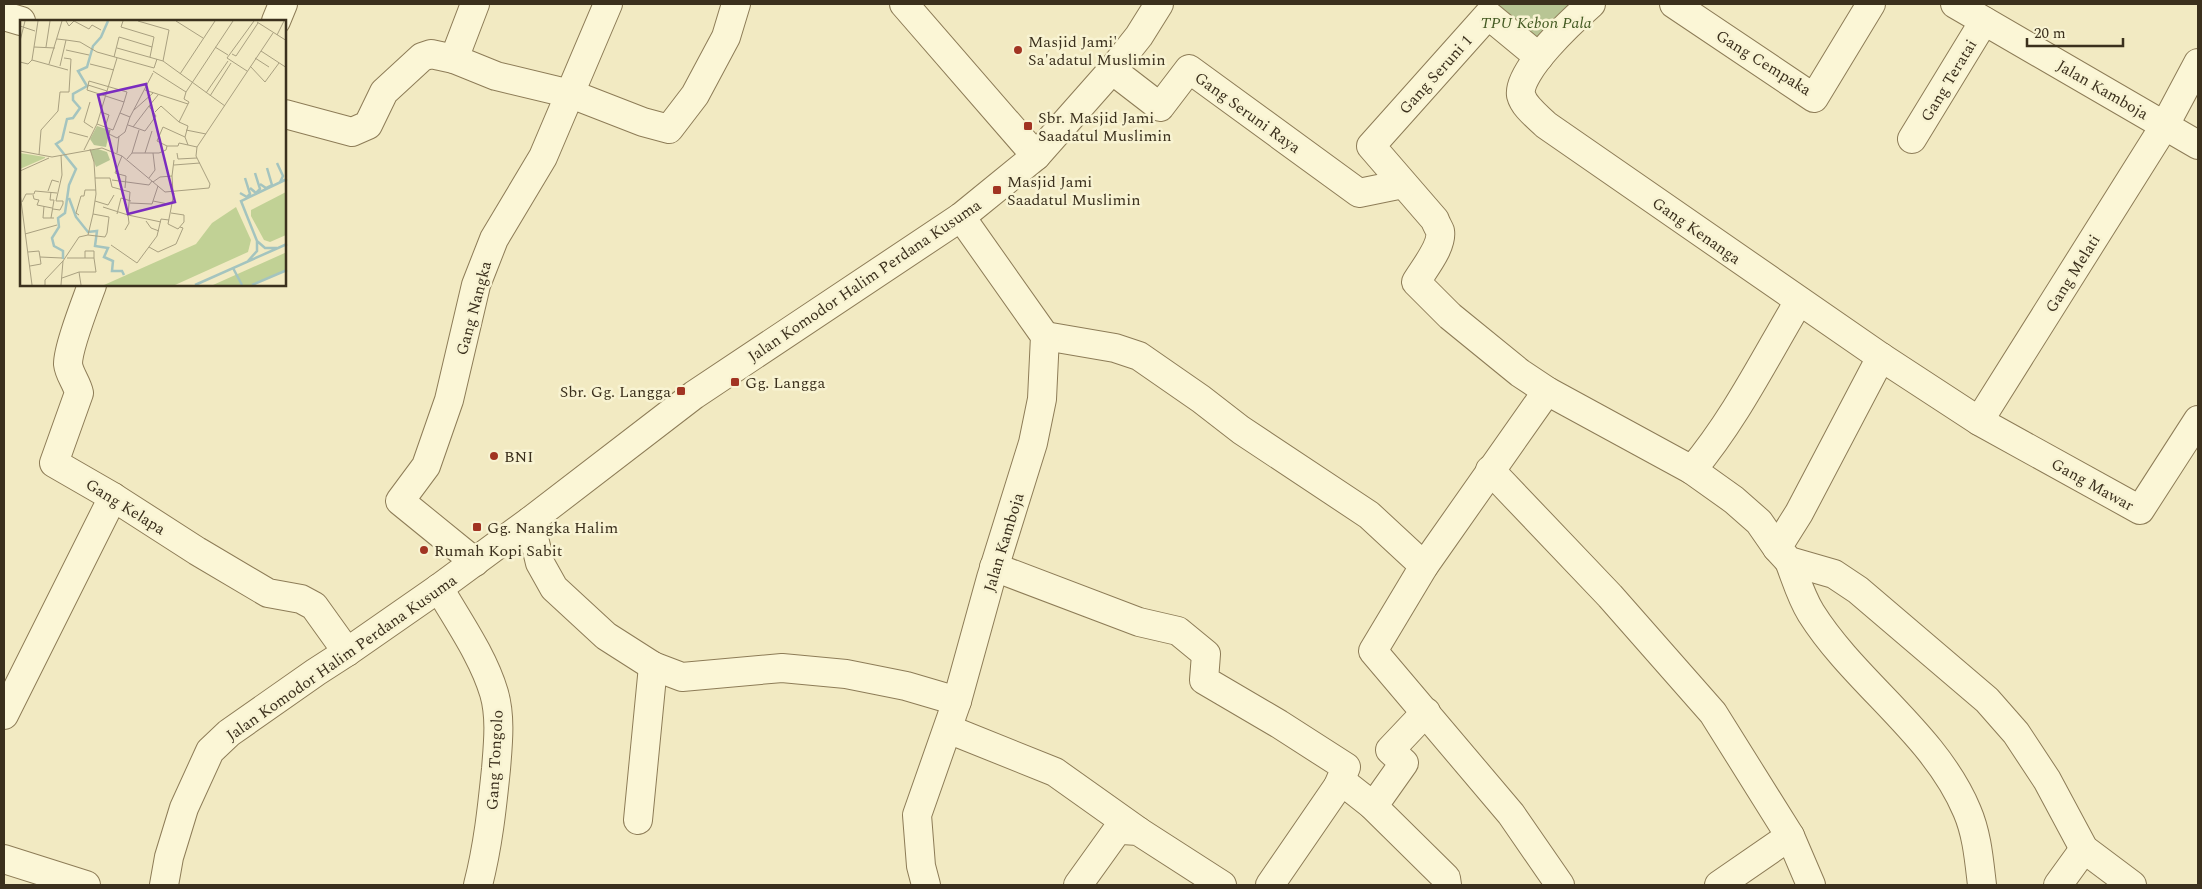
<svg xmlns="http://www.w3.org/2000/svg" width="2202" height="889" viewBox="0 0 2202 889" font-family="Spectral,serif">
  <style>
    .cemetery { fill: #b8c594 }
    .lines { fill: none; stroke-linecap: round; stroke-linejoin: round }
    .minor-casing { stroke: #8d7c57; stroke-width: 30 }
    .minor { stroke: #fbf6d6; stroke-width: 28 }
    .poi-dot { fill: #a13422; stroke: #f8f3d2; stroke-width: 2 }
    .labels { text-anchor: middle; stroke-width: 5; stroke-linejoin: round; paint-order: stroke }
    .park-label { font-size: 16px; font-style: italic; fill: #435a22; stroke: #f8f3d2 }
    .poi-label { font-size: 16px; fill: #3b301d; stroke: #f8f3d2; text-anchor: start }
    .street-label { font-size: 16px; fill: #3b301d; stroke: #f8f3d2 }
    .inset-river { fill: none; stroke: #a4c4bf; stroke-width: 2.5 }
    .inset-road { fill: none; stroke: #a9a080; stroke-width: 1 }
    .view { fill: #7b2cbf; fill-opacity: 0.15; stroke: #7b2cbf; stroke-width: 2.5 }
    .inset-edge { fill: none; stroke: #3b301d; stroke-width: 2.5 }
  </style>
  <rect width="100%" height="100%" fill="#f2eac2"/>
  <!-- cemetery -->
  <path class="cemetery" d="M 1482,4 L 1577,4 L 1538,48 Z"/>
  <g class="lines">
    <defs>
      <g id="minor">
        <path d="M 904,4 L 1036,156"/>
        <path d="M 1591,4 C 1574,19 1517,71 1521,95 C 1524,107 1538,117 1546,125 L 1881,357 L 1979,421 L 2140,510 L 2198,420"/>
        <path d="M 1674,4 L 1814,98 L 1871,4"/>
        <path d="M 1955,4 L 2198,145"/>
        <path d="M 4,16 L 21,21"/>
        <path d="M 276,21 L 283,4"/>
        <path d="M 1539,57 L 1488,15 L 1371,146 L 1435,220 C 1436,224 1439,228 1440,231 C 1443,246 1423,270 1416,282 L 1450,316 L 1520,373 L 1547,391 L 1692,470 C 1735,419 1765,358 1799,301"/>
        <path d="M 454,59 L 496,76 L 571,94 L 643,122 L 669,129 L 695,95 L 726,37 L 736,4"/>
        <path d="M 1112,70 L 1160,107 L 1189,69 L 1359,193 L 1403,184"/>
        <path d="M 285,114 L 352,132 L 368,125 L 384,92 L 422,57 L 431,54 L 454,59 L 475,4"/>
        <path d="M 1912,139 L 1984,21"/>
        <path d="M 92,285 C 86,302 68,347 68,364 C 69,374 77,383 79,393 L 54,463 L 113,497 L 197,551 L 268,593 L 301,599 L 314,606 L 347,652"/>
        <path d="M 1045,336 L 1115,348 L 1139,356 L 1201,399 L 1241,430 L 1369,515 L 1424,566"/>
        <path d="M 1547,391 L 1424,566 L 1373,651 L 1511,814 L 1560,885"/>
        <path d="M 1979,421 L 2165,125 L 2198,63"/>
        <path d="M 1490,470 L 1610,596 L 1713,713 L 1790,836"/>
        <path d="M 1692,470 L 1734,500 L 1759,522 L 1777,548 L 1789,561 L 1834,574 L 1858,590 L 1987,700 L 2016,733 L 2047,780 L 2084,849 L 2132,885"/>
        <path d="M 530,521 L 540,563 L 554,588 L 606,636 L 653,666 L 682,677 L 782,668 L 846,674 L 906,686 L 957,701"/>
        <path d="M 1777,548 L 1799,513 L 1881,357"/>
        <path d="M 1789,561 C 1796,579 1801,597 1811,613 C 1855,683 1935,734 1967,811 C 1977,834 1979,860 1982,885"/>
        <path d="M 475,562 L 400,501 L 426,466 L 449,400 L 476,285 L 494,239 L 543,157 L 608,4"/>
        <path d="M 994,567 L 1139,622 L 1178,631 L 1206,654 L 1204,680 L 1279,724 L 1346,767 L 1338,786"/>
        <path d="M 439,588 C 458,621 483,656 494,693 C 501,717 498,744 496,769 C 492,808 488,846 478,885"/>
        <path d="M 4,715 L 113,497"/>
        <path d="M 948,729 L 1055,772 L 1138,831"/>
        <path d="M 1372,805 L 1446,878 L 1447,885"/>
        <path d="M 638,820 L 653,666"/>
        <path d="M 4,859 L 86,885"/>
        <path d="M 164,885 L 169,857 L 184,808 L 210,751 L 229,733 L 316,672 L 347,652 L 439,588 L 530,521 L 694,395 L 961,217 L 1036,156 L 1112,70 L 1139,36 L 1159,4"/>
        <path d="M 926,885 L 921,866 L 917,815 L 957,701 L 991,578 L 1033,443 L 1042,399 L 1045,336 L 961,217"/>
        <path d="M 1078,885 L 1116,832 L 1122,830 L 1138,831 L 1222,885"/>
        <path d="M 1270,885 L 1338,786 L 1344,783 L 1372,805 L 1375,804 L 1404,763 L 1390,750 L 1426,712"/>
        <path d="M 1719,885 L 1790,836 L 1811,885"/>
        <path d="M 2058,885 L 2084,849"/>
      </g>
    </defs>
    <!-- minor casing -->
    <use href="#minor" class="minor-casing"/>
    <!-- minor -->
    <use href="#minor" class="minor"/>
  </g>
  <!-- markers -->
  <g class="poi-dot">
    <circle cx="1018" cy="50" r="5"/>
    <rect x="1023" y="121" width="10" height="10" rx="2.5"/>
    <rect x="992" y="185" width="10" height="10" rx="2.5"/>
    <rect x="730" y="377" width="10" height="10" rx="2.5"/>
    <rect x="676" y="386" width="10" height="10" rx="2.5"/>
    <circle cx="494" cy="456" r="5"/>
    <rect x="472" y="522" width="10" height="10" rx="2.5"/>
    <circle cx="424" cy="550" r="5"/>
  </g>
  <g class="labels">
    <!-- park labels -->
    <g class="park-label">
      <text x="1536" y="28">TPU Kebon Pala</text>
    </g>
    <!-- poi labels -->
    <g class="poi-label">
      <text x="1028" y="47">Masjid Jami'<tspan x="1028" dy="18">Sa'adatul Muslimin</tspan></text>
      <text x="1038" y="123">Sbr. Masjid Jami<tspan x="1038" dy="18">Saadatul Muslimin</tspan></text>
      <text x="1007" y="187">Masjid Jami<tspan x="1007" dy="18">Saadatul Muslimin</tspan></text>
      <text x="745" y="388">Gg. Langga</text>
      <text x="671" y="397" text-anchor="end">Sbr. Gg. Langga</text>
      <text x="504" y="462">BNI</text>
      <text x="487" y="533">Gg. Nangka Halim</text>
      <text x="434" y="556">Rumah Kopi Sabit</text>
    </g>
    <!-- street labels -->
    <g class="street-label">
      <text transform="translate(1764 62) rotate(32)" y="6">Gang Cempaka</text>
      <text transform="translate(1435 74) rotate(-48)" y="6">Gang Seruni 1</text>
      <text transform="translate(1948 80) rotate(-59)" y="6">Gang Teratai</text>
      <text transform="translate(2103 89) rotate(30)" y="6">Jalan Kamboja</text>
      <text transform="translate(1248 112) rotate(36)" y="6">Gang Seruni Raya</text>
      <text transform="translate(1697 230) rotate(35)" y="6">Gang Kenanga</text>
      <text transform="translate(2072 273) rotate(-58)" y="6">Gang Melati</text>
      <text transform="translate(864 280) rotate(-34)" y="6">Jalan Komodor Halim Perdana Kusuma</text>
      <text transform="translate(473 308) rotate(-75)" y="6">Gang Nangka</text>
      <text transform="translate(2093 484) rotate(29)" y="6">Gang Mawar</text>
      <text transform="translate(126 506) rotate(32)" y="6">Gang Kelapa</text>
      <text transform="translate(1003 542) rotate(-73)" y="6">Jalan Kamboja</text>
      <text transform="translate(341 657) rotate(-35)" y="6">Jalan Komodor Halim Perdana Kusuma</text>
      <text transform="translate(494 760) rotate(-87)" y="6">Gang Tongolo</text>
    </g>
  </g>
  <!-- overview -->
  <g transform="translate(20 20)">
    <rect width="266" height="266" fill="#f2eac2"/>
    <path d="M 0,133 L 25,137 L 25,138 L 0,149 ZM 266,172 L 266,215 L 250,222 L 244,220 L 231,196 L 231,190 ZM 216,187 L 231,220 L 228,232 L 155,265 L 84,265 L 176,224 L 192,203 ZM 267,232 L 266,250 L 232,265 L 193,265 Z" fill="#c1d195"/>
    <path d="M 77,106 L 90,110 L 86,127 L 74,125 L 70,119 ZM 78,129 L 87,132 L 90,140 L 76,147 L 70,130 Z" fill="#b8c594"/>
    <path class="inset-river" d="M 257,143 L 263,156 L 260,162M 240,164 L 246,168 L 252,165 L 247,148M 230,168 L 236,173 L 240,169 L 235,153M 220,173 L 227,177 L 230,174 L 225,158M 49,178 L 56,197 L 68,212 L 77,211 L 75,226 L 88,228 L 84,237 L 93,241 L 92,251 L 102,251 L 104,255M 237,221 L 221,181 L 267,159M 43,239 L 43,231 L 34,226 L 32,218 L 39,207 L 38,198 L 45,193 L 49,165 L 56,149 L 36,124 L 42,120 L 47,99 L 53,98 L 60,88 L 53,80 L 53,74 L 67,66 L 58,51 L 67,47 L 73,26 L 81,17 L 88,1M 228,241 L 237,231 L 237,221 L 245,228 L 257,228M 213,248 L 222,265M 175,265 L 267,224M 232,265 L 267,250"/>
    <path class="inset-road" d="M 46,1 L 49,6 L 54,1 L 69,9 L 72,5 L 81,10M 103,1 L 101,7 L 134,17 L 130,37M 118,1 L 149,10 L 143,41M 156,1 L 183,18M 237,2 L 267,21M 0,6 L 15,11M 257,15 L 264,1M 37,19 L 46,20 L 40,46M 46,20 L 60,22 L 77,32 L 134,48 L 137,39M 0,21 L 5,1M 14,27 L 35,28M 26,27 L 30,1M 195,27 L 208,35M 97,28 L 143,41 L 205,86M 46,30 L 69,35M 241,31 L 267,48M 212,34 L 216,36 L 238,3M 94,37 L 99,17 L 132,27M 235,38 L 249,47M 12,40 L 48,50M 0,42 L 8,44 L 12,40 L 18,1M 29,44 L 42,1M 70,44 L 94,50M 230,46 L 245,62 L 259,43M 133,51 L 166,72M 227,51 L 207,38 L 234,1M 160,54 L 195,1M 68,65 L 87,71M 125,70 L 168,84M 186,73 L 208,41M 190,76 L 211,43M 70,82 L 64,102 L 73,108M 114,90 L 133,73M 81,92 L 89,95 L 85,107M 135,92 L 141,86 L 159,102M 110,97 L 133,53M 77,104 L 93,110 L 102,88 L 104,82 L 107,72 L 69,61 L 67,70 L 104,82M 108,105 L 125,111 L 136,96 L 129,86 L 138,75M 113,107 L 129,86M 90,110 L 89,114 L 97,118 L 105,112 L 110,97 L 100,93M 166,110 L 186,114M 49,112 L 68,117M 168,125 L 165,117 L 168,106 L 159,102 L 169,82 L 164,79 L 166,72 L 213,1M 147,126 L 158,126 L 159,123 L 177,127M 64,130 L 77,104 L 97,38M 0,131 L 32,137 L 82,128 L 102,136 L 145,172 L 189,168 L 190,164 L 176,136 L 177,127 L 253,13M 97,133 L 99,116M 112,133 L 119,110M 125,133 L 132,111M 157,133 L 158,139 L 177,138M 19,135 L 21,110 L 38,91 L 40,72 L 49,72 L 51,39 L 44,38M 102,136 L 95,153 L 106,156 L 105,168M 107,139 L 112,133 L 139,133 L 146,130 L 147,126 L 137,121 L 143,107 L 165,117M 154,145 L 180,143M 0,151 L 29,138M 152,156 L 154,140M 75,158 L 90,158 L 92,167 L 110,172 L 108,195 L 141,202M 129,158 L 135,150 L 133,133M 92,160 L 129,165 L 132,161M 133,162 L 140,157 L 152,156 L 153,173M 28,171 L 32,160 L 39,162M 0,173 L 12,265M 13,175 L 14,179 L 19,180 L 17,185 L 32,188M 75,181 L 88,185 L 94,175M 133,181 L 148,184M 2,182 L 6,174 L 14,174 L 15,171 L 37,173M 110,183 L 132,184 L 138,166M 24,186 L 23,198 L 34,198M 83,187 L 108,195 L 109,203 L 105,210M 33,189 L 40,190 L 43,184 L 43,181 L 36,181 L 42,155 L 41,135M 151,193 L 164,195 L 164,202 L 158,209 L 148,204 L 154,173M 97,194 L 101,178 L 111,181M 59,195 L 56,193 L 61,176 L 64,176 L 65,170 L 76,170M 31,198 L 34,180 L 30,180 L 31,172M 126,201 L 131,208 L 139,211M 5,214 L 37,205M 68,215 L 85,217 L 87,213 L 89,197 L 73,194M 91,225 L 117,243 L 137,216 L 141,199 L 149,200M 129,227 L 138,232 L 156,224 L 163,208 L 160,207M 8,232 L 19,231 L 20,237M 47,238 L 74,238 L 76,252 L 59,252M 65,238 L 65,231 L 74,231 L 74,238M 10,246 L 21,244 L 20,237 L 42,238M 42,258 L 59,252 L 61,265M 25,265 L 25,260 L 43,241M 41,265 L 43,241 L 59,217 L 68,215 L 73,194 L 76,174 L 74,142 L 70,129"/>
    <path class="view" d="M 126,64 L 155,182 L 108,194 L 78,75 Z"/>
    <rect width="266" height="266" class="inset-edge"/>
  </g>
  <!-- border -->
  <rect width="2202" height="889" fill="none" stroke="#3b301d" stroke-width="10"/>
  <!-- scale -->
  <path d="M2027 38v8h96v-8" fill="none" stroke="#3b301d" stroke-width="2.5"/>
  <text x="2034" y="38" font-size="15" fill="#3b301d" stroke="#f8f3d2" stroke-width="4" paint-order="stroke">20 m</text>
</svg>
